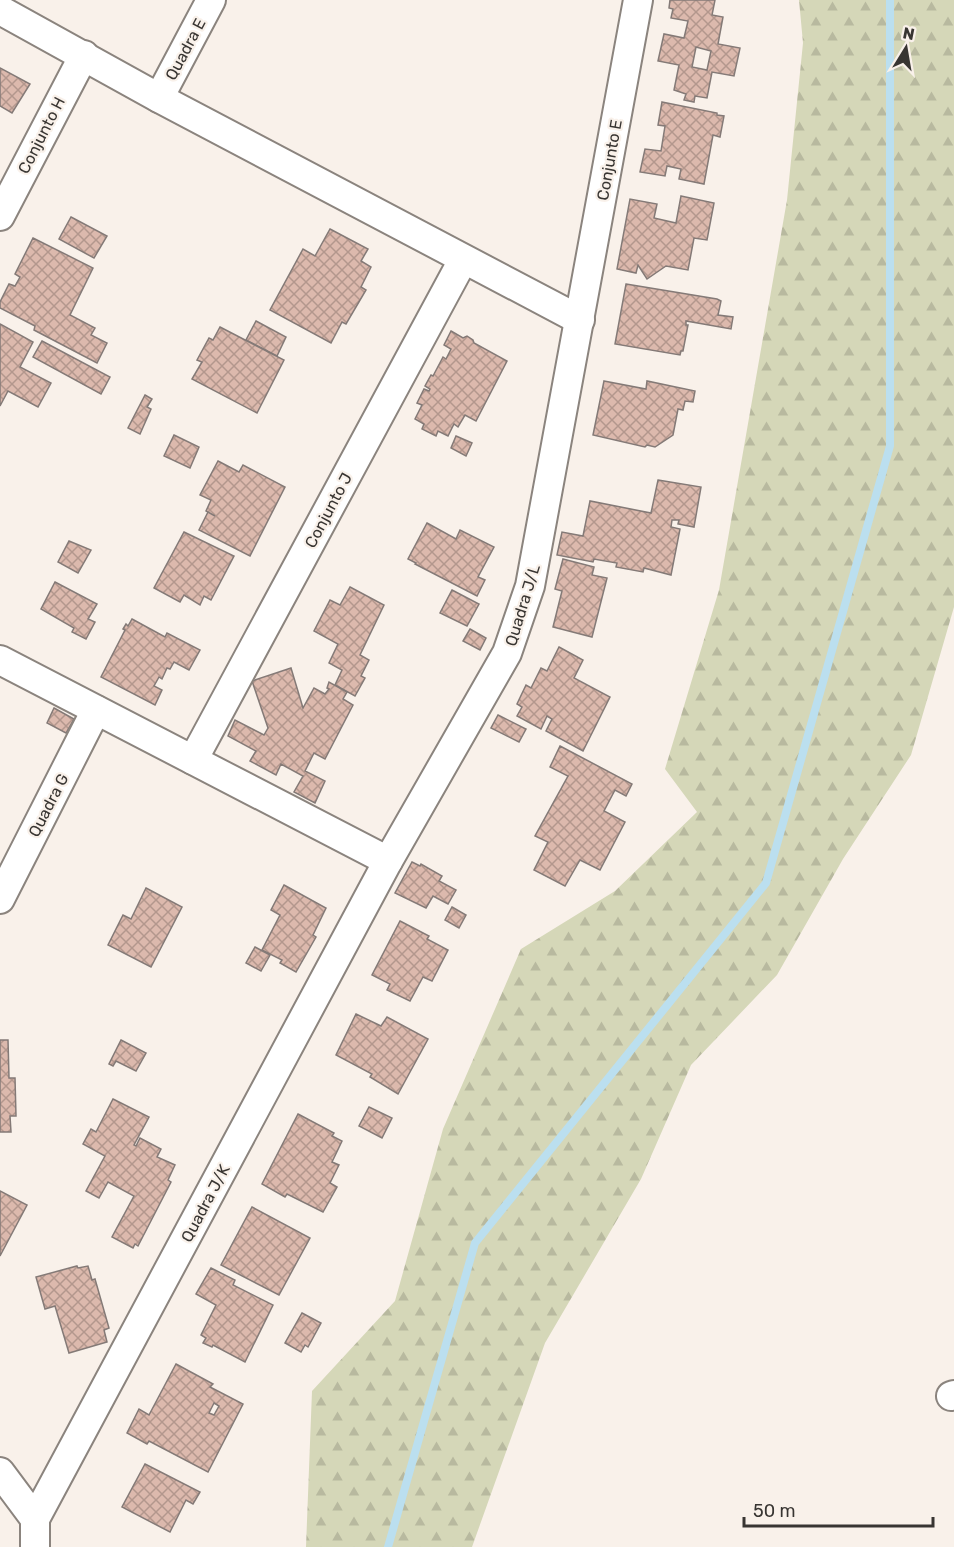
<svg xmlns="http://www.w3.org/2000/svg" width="954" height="1547" viewBox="0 0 954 1547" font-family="Rubik,sans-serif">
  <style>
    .forest { fill: url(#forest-firs) }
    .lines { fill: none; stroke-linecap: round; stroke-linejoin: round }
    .stream { stroke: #bbdfef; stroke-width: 8 }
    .building { fill: url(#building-cross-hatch); stroke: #847a77; stroke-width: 1.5; fill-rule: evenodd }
    .minor-casing { stroke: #8b847e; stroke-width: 32 }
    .minor { stroke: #fff; stroke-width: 28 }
    .labels { text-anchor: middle; stroke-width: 4.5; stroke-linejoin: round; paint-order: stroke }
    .street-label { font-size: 16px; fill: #383532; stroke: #f9f1ea }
  </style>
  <defs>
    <pattern id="forest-firs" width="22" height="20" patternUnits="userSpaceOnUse" patternTransform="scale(1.5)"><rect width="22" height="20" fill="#d5d7b8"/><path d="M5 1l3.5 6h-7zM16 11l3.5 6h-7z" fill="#b8b99f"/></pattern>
    <pattern id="building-cross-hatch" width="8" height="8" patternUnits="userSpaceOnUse" patternTransform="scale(1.5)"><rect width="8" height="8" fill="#dcb9ad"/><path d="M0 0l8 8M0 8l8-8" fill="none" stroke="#b3978d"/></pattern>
  </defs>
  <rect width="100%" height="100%" fill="#f9f1ea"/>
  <!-- forest -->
  <path class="forest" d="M 799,0 L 954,0 L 954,607 L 911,755 L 843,859 L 777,975 L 691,1065 L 641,1179 L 545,1343 L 472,1547 L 306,1547 L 312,1391 L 395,1301 L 443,1129 L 521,949 L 615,891 L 697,812 L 665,769 L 719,590 L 787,200 L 803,43 Z"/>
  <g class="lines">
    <!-- stream -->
    <path class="stream" d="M 388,1547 L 475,1243 L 766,883 L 890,446 L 890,0"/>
  </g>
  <!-- building -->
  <g class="building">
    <path d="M 670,0 L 715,0 L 712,15 L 723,17 L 718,44 L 740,48 L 734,76 L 712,72 L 707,98 L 695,96 L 694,102 L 684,100 L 686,94 L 674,90 L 679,65 L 658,61 L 664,34 L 684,38 L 688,21 L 671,18 L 673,9 L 669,8 ZM 696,47 L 711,51 L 707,70 L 692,67 Z"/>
    <path d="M 0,68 L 30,84 L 12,113 L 0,106 Z"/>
    <path d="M 662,102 L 717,113 L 717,115 L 724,116 L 720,137 L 713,135 L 704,184 L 679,179 L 681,169 L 667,166 L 665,176 L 640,172 L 645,149 L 661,151 L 665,126 L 658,125 Z"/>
    <path d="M 681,196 L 714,203 L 707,240 L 694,238 L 688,270 L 666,266 L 647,279 L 638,265 L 636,273 L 617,269 L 630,199 L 657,204 L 654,218 L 676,223 Z"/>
    <path d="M 71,217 L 107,236 L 94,258 L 59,239 Z"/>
    <path d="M 330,229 L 368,249 L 361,261 L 371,267 L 361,287 L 366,290 L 346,324 L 342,322 L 331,343 L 270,310 L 303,249 L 315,256 Z"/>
    <path d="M 33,238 L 93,268 L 70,315 L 95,328 L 91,335 L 107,343 L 97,363 L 34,330 L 35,326 L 0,308 L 0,302 L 9,284 L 15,286 L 20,277 L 15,274 Z"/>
    <path d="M 626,284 L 717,299 L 721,301 L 718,315 L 733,317 L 731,329 L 686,321 L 686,325 L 688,325 L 683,351 L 681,351 L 680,355 L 615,344 Z"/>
    <path d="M 256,321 L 286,337 L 277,356 L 246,340 Z"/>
    <path d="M 0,324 L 33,342 L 20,367 L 51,383 L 38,407 L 8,391 L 0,406 Z"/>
    <path d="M 220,327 L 284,360 L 257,413 L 192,379 L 202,362 L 197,360 L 209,338 L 213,340 Z"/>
    <path d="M 451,331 L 463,338 L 467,336 L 473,340 L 474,343 L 507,361 L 476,421 L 465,415 L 458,427 L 454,424 L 448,436 L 438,431 L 436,436 L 422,429 L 424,424 L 415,419 L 422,405 L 417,403 L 424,389 L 429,391 L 430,389 L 425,386 L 431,375 L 433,376 L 443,357 L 446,359 L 451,349 L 444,345 Z"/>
    <path d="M 42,341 L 110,377 L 101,394 L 33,357 Z"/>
    <path d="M 604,381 L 646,389 L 647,381 L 695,391 L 693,402 L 685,401 L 683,410 L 678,409 L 673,435 L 655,447 L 647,445 L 645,447 L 593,435 Z"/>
    <path d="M 145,395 L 152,399 L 147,407 L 151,409 L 140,434 L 128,428 Z"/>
    <path d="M 174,435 L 199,447 L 190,468 L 164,456 Z"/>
    <path d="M 456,436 L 472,443 L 466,456 L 451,448 Z"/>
    <path d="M 218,461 L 239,472 L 243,465 L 285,487 L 250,556 L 199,530 L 208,512 L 215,516 L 206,511 L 211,500 L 200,495 Z"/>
    <path d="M 658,480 L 701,487 L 694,527 L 678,524 L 679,520 L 672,520 L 671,527 L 680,529 L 671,575 L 644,568 L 643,572 L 616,567 L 617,563 L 594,559 L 593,562 L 557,555 L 562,532 L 583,536 L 590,501 L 651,513 Z"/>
    <path d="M 427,523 L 456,539 L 460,530 L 494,547 L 478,577 L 485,580 L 477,596 L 415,564 L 416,563 L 408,559 Z"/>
    <path d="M 184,532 L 234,556 L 211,600 L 204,596 L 200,605 L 184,595 L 180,602 L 154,588 Z"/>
    <path d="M 69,541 L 91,550 L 78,573 L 58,562 Z"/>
    <path d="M 563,559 L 594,567 L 592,575 L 607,578 L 592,637 L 553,627 L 562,591 L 555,589 Z"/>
    <path d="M 55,582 L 97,604 L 88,619 L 95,622 L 86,639 L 72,632 L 74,628 L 41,609 Z"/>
    <path d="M 350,587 L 384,605 L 360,655 L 369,660 L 361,676 L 365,678 L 355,696 L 335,685 L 342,670 L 329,663 L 338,644 L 314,631 L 330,600 L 340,605 Z"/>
    <path d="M 452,590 L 479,604 L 467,626 L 440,613 Z"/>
    <path d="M 132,619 L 165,637 L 167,633 L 200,650 L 189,670 L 174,662 L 170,669 L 167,668 L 162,679 L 159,677 L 154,686 L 162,690 L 155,705 L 101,677 L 125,630 L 123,629 L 126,624 L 128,626 Z"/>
    <path d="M 470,629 L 486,638 L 480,650 L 463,641 Z"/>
    <path d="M 559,647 L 583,660 L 574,678 L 610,697 L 583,751 L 546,731 L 552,719 L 547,716 L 541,729 L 517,716 L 522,707 L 517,704 L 526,685 L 531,688 L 541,668 L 547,671 Z"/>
    <path d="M 291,668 L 303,708 L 314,688 L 325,694 L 329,689 L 327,688 L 329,682 L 347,692 L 343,699 L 353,705 L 325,759 L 314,753 L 305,771 L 325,781 L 315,803 L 294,792 L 303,776 L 281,764 L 276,775 L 250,761 L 256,751 L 228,736 L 235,720 L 264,735 L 268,728 L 252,681 Z"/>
    <path d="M 54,708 L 74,719 L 66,733 L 47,723 Z"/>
    <path d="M 498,715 L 526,729 L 519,742 L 491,728 Z"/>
    <path d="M 560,746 L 632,784 L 626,796 L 615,790 L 604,811 L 625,822 L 600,870 L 580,860 L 565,886 L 534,870 L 548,842 L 535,836 L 568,776 L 550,767 Z"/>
    <path d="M 412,862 L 420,866 L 421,864 L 442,876 L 439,881 L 456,890 L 448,904 L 433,896 L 426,908 L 395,893 Z"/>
    <path d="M 284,885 L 326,908 L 313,935 L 316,937 L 296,972 L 280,963 L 282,960 L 262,950 L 280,915 L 271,910 Z"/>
    <path d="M 146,888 L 182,907 L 151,967 L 108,945 L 123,915 L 131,919 Z"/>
    <path d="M 452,907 L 466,915 L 459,928 L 445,920 Z"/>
    <path d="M 400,921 L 429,936 L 427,939 L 448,950 L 432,981 L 423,977 L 410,1001 L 387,990 L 390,984 L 372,975 Z"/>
    <path d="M 255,947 L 270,955 L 261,971 L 246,963 Z"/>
    <path d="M 356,1014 L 381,1026 L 387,1017 L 428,1039 L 398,1094 L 370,1077 L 372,1074 L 336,1055 Z"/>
    <path d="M 0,1040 L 8,1040 L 9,1078 L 15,1078 L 16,1116 L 10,1116 L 11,1132 L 0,1132 Z"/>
    <path d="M 121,1040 L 146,1053 L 136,1071 L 116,1061 L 113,1066 L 109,1064 Z"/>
    <path d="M 113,1099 L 149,1117 L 134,1145 L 136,1146 L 140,1138 L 161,1149 L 157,1157 L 175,1165 L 168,1180 L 171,1182 L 138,1246 L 135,1244 L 133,1248 L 112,1237 L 134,1196 L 108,1182 L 99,1198 L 86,1191 L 105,1156 L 83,1144 L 91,1129 L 96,1132 Z"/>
    <path d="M 369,1107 L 392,1118 L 382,1138 L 359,1126 Z"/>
    <path d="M 298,1114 L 334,1133 L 332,1136 L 342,1141 L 332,1162 L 339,1165 L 330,1183 L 337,1187 L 323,1212 L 287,1194 L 285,1197 L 262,1184 Z"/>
    <path d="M 0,1191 L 27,1205 L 0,1256 Z"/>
    <path d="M 252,1207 L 310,1238 L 279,1295 L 221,1265 Z"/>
    <path d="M 77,1266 L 78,1268 L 88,1266 L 92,1280 L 95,1279 L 109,1328 L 104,1330 L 107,1342 L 69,1353 L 55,1306 L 45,1309 L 36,1277 Z"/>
    <path d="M 211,1268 L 235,1280 L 233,1285 L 273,1305 L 245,1362 L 213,1345 L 212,1347 L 203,1343 L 206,1338 L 201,1335 L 216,1305 L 196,1294 Z"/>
    <path d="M 302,1313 L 321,1323 L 308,1347 L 305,1345 L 301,1352 L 285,1343 Z"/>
    <path d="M 176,1364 L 213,1384 L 210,1387 L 243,1404 L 208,1472 L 149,1441 L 147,1444 L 127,1433 L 139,1409 L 149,1415 ZM 214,1403 L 219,1406 L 214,1415 L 209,1413 Z"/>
    <path d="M 145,1464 L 200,1492 L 193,1504 L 186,1500 L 170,1532 L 122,1507 Z"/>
  </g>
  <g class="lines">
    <defs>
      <g id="minor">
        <path d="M 0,10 L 159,98 L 580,320"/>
        <path d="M 159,98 L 211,0"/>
        <path d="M 0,216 L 84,55"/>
        <path d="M 0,660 L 388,861"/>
        <path d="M 193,760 L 463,260"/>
        <path d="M 0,899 L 96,710"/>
        <path d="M 951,1396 L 954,1395"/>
        <path d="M 0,1472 L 35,1519"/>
        <path d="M 35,1547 L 35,1519 L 388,861 L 507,653 L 530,586 L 638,0"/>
      </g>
    </defs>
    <!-- minor casing -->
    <use href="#minor" class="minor-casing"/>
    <!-- minor -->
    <use href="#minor" class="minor"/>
  </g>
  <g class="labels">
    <!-- street labels -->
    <g class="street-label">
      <text transform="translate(185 49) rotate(-62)" y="6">Quadra E</text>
      <text transform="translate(41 135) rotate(-63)" y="6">Conjunto H</text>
      <text transform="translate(609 160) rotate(-80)" y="6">Conjunto E</text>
      <text transform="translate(328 510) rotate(-62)" y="6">Conjunto J</text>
      <text transform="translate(522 605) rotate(-73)" y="6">Quadra J/L</text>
      <text transform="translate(48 805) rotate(-63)" y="6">Quadra G</text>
      <text transform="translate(205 1203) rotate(-62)" y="6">Quadra J/K</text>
    </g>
  </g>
  <!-- north arrow -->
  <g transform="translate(906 48) rotate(11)" stroke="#f9f1ea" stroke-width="4.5" paint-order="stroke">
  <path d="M0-4.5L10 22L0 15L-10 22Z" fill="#383532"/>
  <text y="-9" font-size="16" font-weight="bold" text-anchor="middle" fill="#383532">N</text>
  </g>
  <!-- scale -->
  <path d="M744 1517v9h189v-9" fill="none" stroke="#383532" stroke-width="3"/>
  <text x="753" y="1517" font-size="18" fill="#383532" stroke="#f9f1ea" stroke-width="4.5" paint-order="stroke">50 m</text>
</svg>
